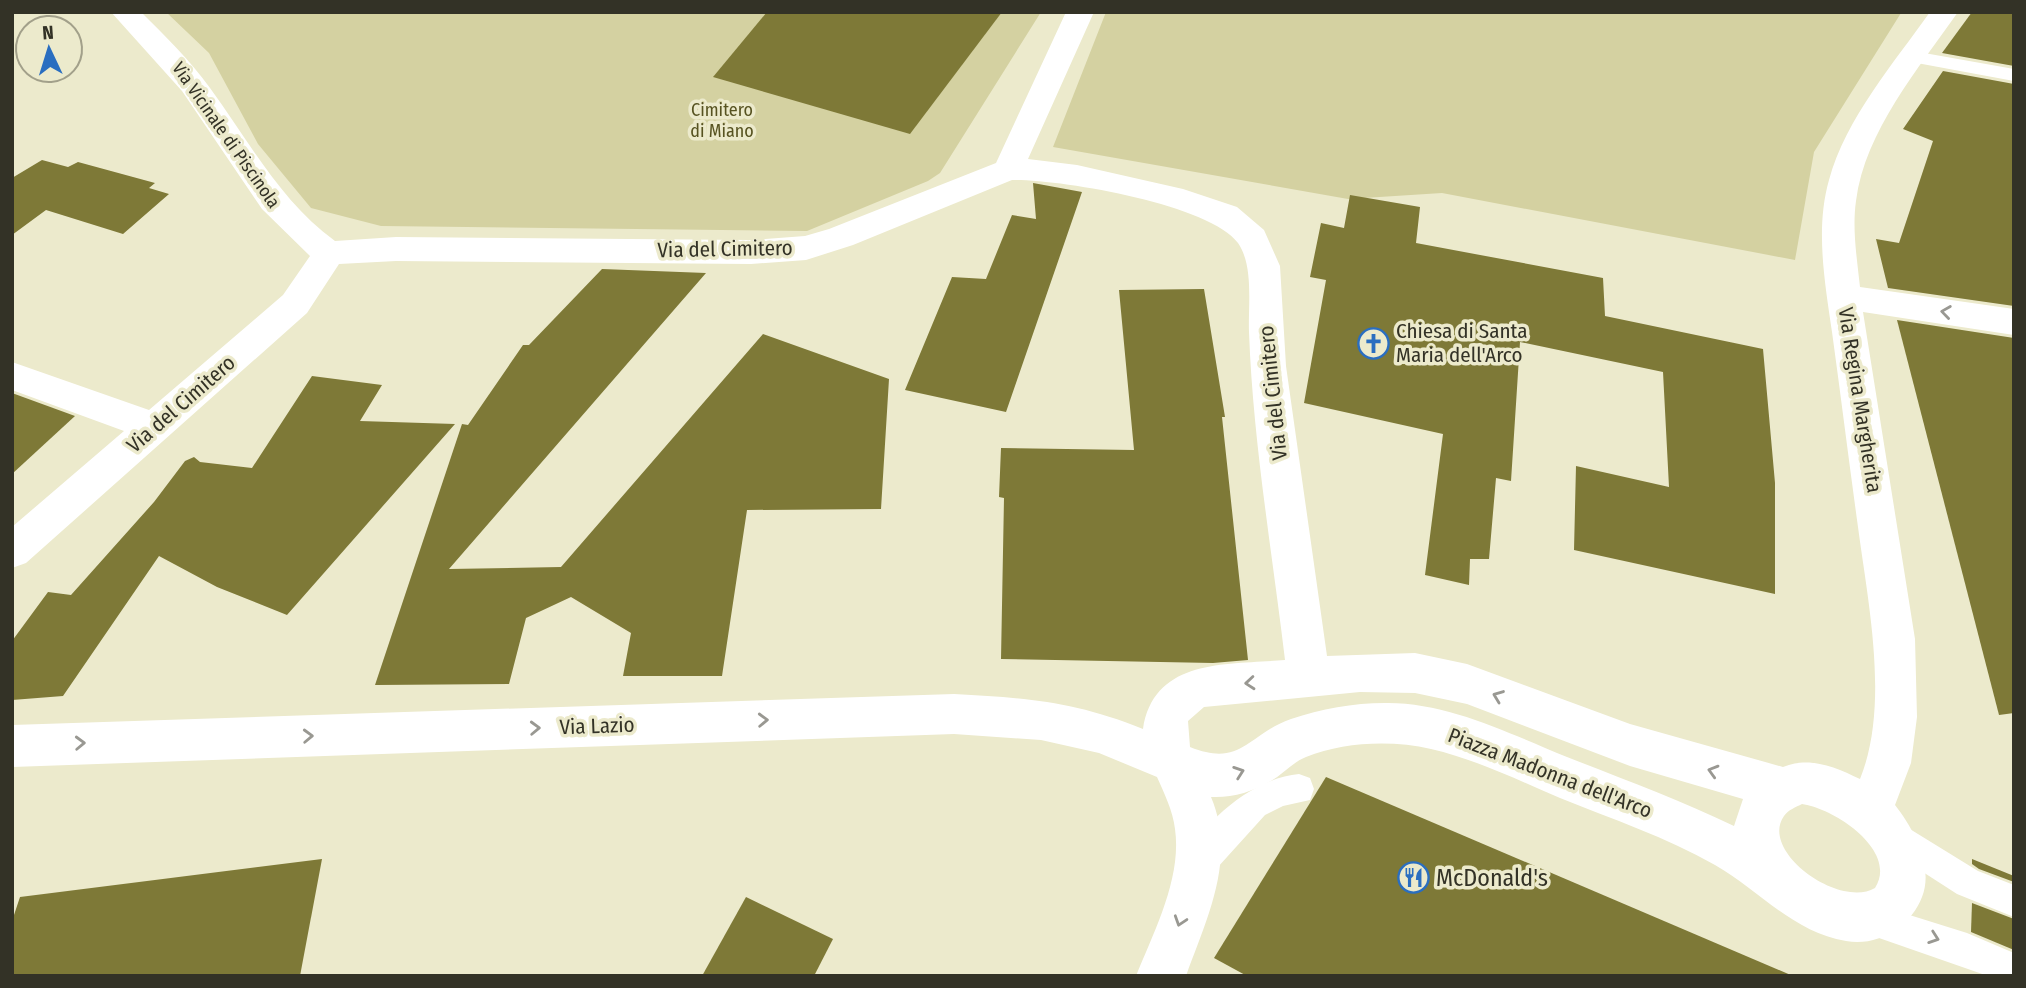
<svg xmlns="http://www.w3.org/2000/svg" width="2026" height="988" viewBox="0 0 2026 988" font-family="'Fira Sans Condensed',sans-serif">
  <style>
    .green { fill: #d4d1a1 }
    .building { fill: #7e7937 }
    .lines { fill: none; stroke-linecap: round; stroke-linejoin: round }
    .service { fill: #fff; fill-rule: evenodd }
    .minor { fill: #fff; fill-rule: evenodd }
    .oneway { stroke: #999892 }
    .labels { text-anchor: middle; stroke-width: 7; stroke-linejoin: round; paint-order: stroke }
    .far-park-label { font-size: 18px; fill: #575321; stroke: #eceacc }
    .far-street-label { font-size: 18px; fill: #333226; stroke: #eceacc }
    .street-label { font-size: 21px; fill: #333226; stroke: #eceacc }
    .poi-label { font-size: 21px; fill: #333226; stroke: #eceacc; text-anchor: start }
    .near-poi-label { font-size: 24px; fill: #333226; stroke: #eceacc; text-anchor: start }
  </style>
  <rect width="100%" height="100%" fill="#eceacc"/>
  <!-- green -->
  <g class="green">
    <path d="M 166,12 L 1041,12 L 940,173 L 928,181 L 807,231 L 381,226 L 311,208 L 258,144 L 209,53 Z"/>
    <path d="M 1106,12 L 1898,12 L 1901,13 L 1814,152 L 1795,260 L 1442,193 L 1348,199 L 1053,147 Z"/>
  </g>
  <!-- building -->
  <g class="building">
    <path d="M 767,12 L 1002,12 L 910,134 L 713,77 Z"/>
    <path d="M 1972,12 L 2014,12 L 2014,66 L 1942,53 Z"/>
    <path d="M 1943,71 L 2014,84 L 2014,306 L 1888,288 L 1876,239 L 1899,243 L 1933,141 L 1903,129 Z"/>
    <path d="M 42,160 L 68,167 L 78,162 L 155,183 L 149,188 L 169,194 L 123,234 L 46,210 L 12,235 L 12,178 Z"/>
    <path d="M 1033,183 L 1082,192 L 1006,412 L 905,390 L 952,277 L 986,279 L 1012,215 L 1036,219 Z"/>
    <path d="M 1350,195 L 1420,207 L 1416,243 L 1603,278 L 1605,316 L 1763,349 L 1775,483 L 1775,594 L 1574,550 L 1576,466 L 1669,487 L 1663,372 L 1520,342 L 1511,481 L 1496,478 L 1489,559 L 1470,559 L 1469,585 L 1425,575 L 1443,434 L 1304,403 L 1326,280 L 1310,277 L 1321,223 L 1344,228 Z"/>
    <path d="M 602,269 L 706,273 L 449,569 L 561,567 L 763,334 L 889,379 L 881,509 L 747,510 L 722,676 L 623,676 L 631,633 L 571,597 L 526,618 L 509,684 L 375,685 L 462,424 L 468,425 L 523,345 L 529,345 Z"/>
    <path d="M 1204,289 L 1225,417 L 1222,417 L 1248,660 L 1213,663 L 1001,659 L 1004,498 L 999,497 L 1001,448 L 1134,450 L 1119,290 Z"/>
    <path d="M 1897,320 L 2014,338 L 2014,713 L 1999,715 Z"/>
    <path d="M 312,376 L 382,385 L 360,421 L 455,424 L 287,615 L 217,587 L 159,556 L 63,696 L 12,700 L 12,641 L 48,592 L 71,595 L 154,502 L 185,461 L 194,457 L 200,462 L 252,468 Z"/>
    <path d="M 12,393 L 75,416 L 12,474 Z"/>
    <path d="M 1326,777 L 1793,976 L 1247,976 L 1214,958 Z"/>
    <path d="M 322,859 L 300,976 L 12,976 L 12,921 L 20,897 Z"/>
    <path d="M 1972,859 L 2014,876 L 2014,882 L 1979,869 L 1972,864 Z"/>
    <path d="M 746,897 L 833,939 L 814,976 L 702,976 Z"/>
    <path d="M 1972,903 L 2014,919 L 2014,950 L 1971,932 Z"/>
  </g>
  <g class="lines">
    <!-- service -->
    <g class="service">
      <path d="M 1913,51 L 2014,69 L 2014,81 L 1906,61 L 1903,57 Z"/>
      <path d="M 1299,774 L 1310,778 L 1314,789 L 1310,800 L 1283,806 L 1265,815 L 1208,878 L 1197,883 L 1186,878 L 1181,867 C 1199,824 1252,778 1299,774 Z"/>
      <path d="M 1892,818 L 1978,871 L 2014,885 L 2014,917 L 1957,894 L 1881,845 L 1876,834 L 1881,823 Z"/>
      <path d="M 1868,902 L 1967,933 L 2014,953 L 2014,976 L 1988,976 L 1856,930 L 1852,918 L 1856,906 Z"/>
    </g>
    <!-- minor -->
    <path class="minor" d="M 111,12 L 141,12 C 165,36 190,60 210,88 C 249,141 280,201 335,241 L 396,237 L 751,240 L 805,236 L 829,229 L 996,163 L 1066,12 L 1094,12 L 1028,159 L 1077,165 L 1183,189 L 1237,207 L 1264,230 L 1280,266 L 1286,366 L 1327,656 L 1415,653 L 1467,664 L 1630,724 L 1783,767 C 1810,756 1835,767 1860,779 C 1890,705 1868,603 1858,527 C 1849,462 1841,397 1832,332 C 1825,283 1815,229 1829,180 C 1846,118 1894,63 1930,12 L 1958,12 C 1919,68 1865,131 1856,201 C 1852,229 1857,259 1860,287 L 2014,309 L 2014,335 L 1863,312 L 1915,639 L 1917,717 L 1911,763 L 1895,805 C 1914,829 1934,867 1922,897 C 1911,926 1879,947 1846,941 C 1793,932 1760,891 1715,865 C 1666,837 1612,819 1560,798 C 1518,780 1475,759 1431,749 C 1391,740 1344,742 1306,757 C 1293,762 1283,774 1271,781 C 1252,792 1232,798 1211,797 C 1237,858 1207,918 1186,976 L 1136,976 C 1154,931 1182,878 1175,829 C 1173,811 1164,793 1157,777 L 1099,753 L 1041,740 L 954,734 L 12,767 L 12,725 L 954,694 C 1027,698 1074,701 1143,729 C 1154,657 1229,665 1285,660 C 1272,551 1253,441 1249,332 C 1248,306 1254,266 1238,243 C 1210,204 1059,179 1012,180 L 853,245 L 806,260 L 751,264 L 396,261 L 339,264 L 307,313 L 26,563 L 12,568 L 12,527 L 124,431 L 12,390 L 12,362 L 149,410 L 283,295 L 310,256 L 262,209 L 182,91 ZM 1360,692 L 1415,693 L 1467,704 L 1630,766 L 1743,799 L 1734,826 C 1680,800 1623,779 1567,757 C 1510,734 1448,702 1385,703 C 1353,703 1321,709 1291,719 C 1248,734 1242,768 1190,747 L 1188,721 L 1204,707 ZM 1802,804 C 1833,808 1899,850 1875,888 C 1839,909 1759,851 1784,816 C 1788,810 1796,807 1802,804 Z"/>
  </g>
  <!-- one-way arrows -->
  <defs><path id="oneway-chevron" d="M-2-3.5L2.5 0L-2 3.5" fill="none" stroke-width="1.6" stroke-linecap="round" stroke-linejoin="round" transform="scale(1.75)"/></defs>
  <g class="oneway">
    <use href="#oneway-chevron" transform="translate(1946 312) rotate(-172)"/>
    <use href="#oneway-chevron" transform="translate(1250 683) rotate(175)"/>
    <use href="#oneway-chevron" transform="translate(1498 696) rotate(-159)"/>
    <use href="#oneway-chevron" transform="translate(763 720) rotate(-2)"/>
    <use href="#oneway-chevron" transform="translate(535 728) rotate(-2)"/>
    <use href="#oneway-chevron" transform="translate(308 736) rotate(-2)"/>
    <use href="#oneway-chevron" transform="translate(80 743) rotate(-2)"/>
    <use href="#oneway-chevron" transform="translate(1713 771) rotate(-164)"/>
    <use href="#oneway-chevron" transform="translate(1239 772) rotate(-19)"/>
    <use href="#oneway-chevron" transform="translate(1180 921) rotate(108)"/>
    <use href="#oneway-chevron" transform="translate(1934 938) rotate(19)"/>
  </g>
  <!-- icons -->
  <defs>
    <symbol id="church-ring" viewBox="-11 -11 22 22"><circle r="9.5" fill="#eceacc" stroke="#2a6ec0" stroke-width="1.5"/><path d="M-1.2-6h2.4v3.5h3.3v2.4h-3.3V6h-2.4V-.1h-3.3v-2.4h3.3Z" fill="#2a6ec0"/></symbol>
    <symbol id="restaurant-ring" viewBox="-11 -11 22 22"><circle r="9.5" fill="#eceacc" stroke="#2a6ec0" stroke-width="1.5"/><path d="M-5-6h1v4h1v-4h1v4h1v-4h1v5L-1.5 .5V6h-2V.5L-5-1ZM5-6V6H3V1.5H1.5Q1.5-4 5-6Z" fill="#2a6ec0"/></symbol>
  </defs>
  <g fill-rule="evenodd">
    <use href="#church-ring" x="1356" y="326" width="35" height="35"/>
    <use href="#restaurant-ring" x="1396" y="860" width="35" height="35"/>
  </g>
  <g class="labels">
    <!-- far-park labels -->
    <g class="far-park-label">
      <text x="722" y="116">Cimitero<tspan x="722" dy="21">di Miano</tspan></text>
    </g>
    <!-- far-street labels -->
    <g class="far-street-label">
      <text transform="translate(226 135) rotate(55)" y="6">Via Vicinale di Piscinola</text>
    </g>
    <!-- street labels -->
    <g class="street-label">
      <text transform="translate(725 249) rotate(-1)" y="7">Via del Cimitero</text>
      <text transform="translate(1273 393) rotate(-96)" y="7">Via del Cimitero</text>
      <text transform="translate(1860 400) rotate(81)" y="7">Via Regina Margherita</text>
      <text transform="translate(181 404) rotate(-41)" y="7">Via del Cimitero</text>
      <text transform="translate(597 726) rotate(-2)" y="7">Via Lazio</text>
      <text transform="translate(1550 773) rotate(21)" y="7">Piazza Madonna dell'Arco</text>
    </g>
    <!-- poi labels -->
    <g class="poi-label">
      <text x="1396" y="338">Chiesa di Santa<tspan x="1396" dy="24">Maria dell'Arco</tspan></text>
    </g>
    <!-- near-poi labels -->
    <g class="near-poi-label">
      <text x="1436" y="886">McDonald's</text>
    </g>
  </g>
  <!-- border -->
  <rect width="2026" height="988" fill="none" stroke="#333226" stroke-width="28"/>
  <!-- north arrow -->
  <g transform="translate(49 49) rotate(356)"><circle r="33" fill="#eceacc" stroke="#a2a08a" stroke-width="2"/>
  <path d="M0-5L12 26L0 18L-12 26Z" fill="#2a6ec0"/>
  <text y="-10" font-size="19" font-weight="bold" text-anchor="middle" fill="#333226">N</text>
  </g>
</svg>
